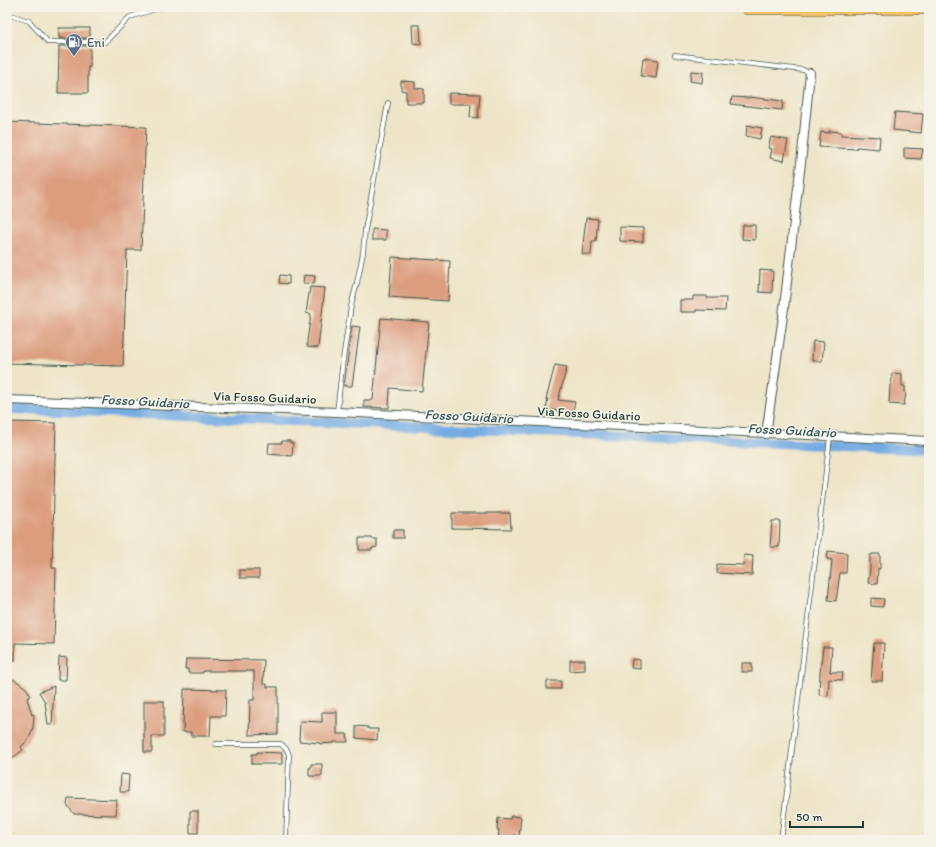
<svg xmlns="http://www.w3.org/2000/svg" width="936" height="847" viewBox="0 0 936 847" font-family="Itim,sans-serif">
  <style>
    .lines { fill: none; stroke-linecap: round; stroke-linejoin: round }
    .canal { stroke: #75abe3; stroke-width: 10 }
    .building { fill: #dc9d7f }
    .lane-casing { stroke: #3e564a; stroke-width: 5.5 }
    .street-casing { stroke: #3e564a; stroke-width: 10 }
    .highway-casing { stroke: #3e564a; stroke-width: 16 }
    .lane { stroke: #fff; stroke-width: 4 }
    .street { stroke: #fff; stroke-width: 8 }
    .highway { stroke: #f3c26a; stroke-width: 15 }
    .labels { text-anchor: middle; stroke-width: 3; stroke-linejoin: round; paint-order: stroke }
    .service-label { font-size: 13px; fill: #4e5e75; stroke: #f7f3e8; text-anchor: start }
    .street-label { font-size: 13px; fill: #1f3d34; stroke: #f7f3e8 }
    .water-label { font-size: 14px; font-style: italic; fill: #345860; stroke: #f7f3e8 }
  </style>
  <rect width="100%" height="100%" fill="#f7f3e8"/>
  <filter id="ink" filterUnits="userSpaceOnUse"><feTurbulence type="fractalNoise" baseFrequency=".025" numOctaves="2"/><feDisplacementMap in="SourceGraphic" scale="8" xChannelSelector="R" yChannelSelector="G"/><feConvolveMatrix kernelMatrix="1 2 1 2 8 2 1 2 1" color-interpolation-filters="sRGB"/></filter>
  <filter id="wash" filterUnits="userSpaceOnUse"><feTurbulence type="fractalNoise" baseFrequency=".012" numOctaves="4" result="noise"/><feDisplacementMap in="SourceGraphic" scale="16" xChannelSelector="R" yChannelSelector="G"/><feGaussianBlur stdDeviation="0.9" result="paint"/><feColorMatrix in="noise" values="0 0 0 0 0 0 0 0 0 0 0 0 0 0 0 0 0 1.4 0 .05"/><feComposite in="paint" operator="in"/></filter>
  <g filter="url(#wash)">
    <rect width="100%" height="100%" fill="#eee5c8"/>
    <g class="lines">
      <!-- canal -->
      <path class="canal" d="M 7,409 L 57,410 L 929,450"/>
    </g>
    <g id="blocks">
      <!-- building -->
      <g class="building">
        <path d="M 412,25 L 420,25 L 421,44 L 413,43 Z"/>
        <rect x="59" y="28" width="31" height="10"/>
        <path d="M 59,46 L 90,46 L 90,67 L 88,67 L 88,93 L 58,93 Z"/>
        <path d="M 643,58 L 658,60 L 656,78 L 641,76 Z"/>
        <path d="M 691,71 L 703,72 L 702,83 L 690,81 Z"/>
        <path d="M 401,81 L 415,82 L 415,88 L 424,89 L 424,103 L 406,103 L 406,91 L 401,90 Z"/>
        <path d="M 449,93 L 480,94 L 478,118 L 470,117 L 471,104 L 449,104 Z"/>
        <path d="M 732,97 L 749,98 L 749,97 L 783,101 L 782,110 L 731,104 Z"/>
        <path d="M 895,112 L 923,114 L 921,133 L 893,130 Z"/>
        <path d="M 7,122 L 146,127 L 141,250 L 127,250 L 123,366 L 7,363 Z"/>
        <path d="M 747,125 L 762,128 L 760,139 L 746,136 Z"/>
        <path d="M 829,131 L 841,132 L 841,135 L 880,137 L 879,149 L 857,147 L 856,149 L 819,147 L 821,132 L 829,133 Z"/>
        <path d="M 771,137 L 788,140 L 784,161 L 770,158 L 772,149 L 768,148 Z"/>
        <path d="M 904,148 L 923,149 L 921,159 L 904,158 Z"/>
        <path d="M 586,218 L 598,219 L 596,241 L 592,241 L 591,255 L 582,254 Z"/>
        <path d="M 743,225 L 755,225 L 755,240 L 742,239 Z"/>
        <path d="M 620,227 L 643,228 L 643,242 L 620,241 Z"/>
        <path d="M 372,229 L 386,230 L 386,240 L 372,240 Z"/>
        <path d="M 392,257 L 450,261 L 448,301 L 389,297 Z"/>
        <path d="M 760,270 L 773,271 L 772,293 L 759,292 Z"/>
        <path d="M 280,275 L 289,276 L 289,284 L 279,283 Z"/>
        <path d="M 304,275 L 315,276 L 314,284 L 303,283 Z"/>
        <path d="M 310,287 L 325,288 L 318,348 L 307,347 L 307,341 L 311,314 L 306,313 Z"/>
        <path d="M 693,296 L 707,296 L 707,298 L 726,298 L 725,311 L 696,310 L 696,312 L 680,312 L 680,300 L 693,300 Z"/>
        <path d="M 381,318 L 429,322 L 422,391 L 390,388 L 389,408 L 364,407 L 364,400 L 373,400 Z"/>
        <path d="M 352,326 L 360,327 L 352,386 L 344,386 Z"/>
        <path d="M 813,341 L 824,342 L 822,361 L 812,361 Z"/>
        <path d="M 555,365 L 567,367 L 558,400 L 575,402 L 572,414 L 553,410 L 552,415 L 545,413 L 548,399 L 546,399 Z"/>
        <path d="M 892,373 L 902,374 L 902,386 L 905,386 L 905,393 L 906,393 L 904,405 L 889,404 L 890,385 L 891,385 Z"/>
        <path d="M 7,422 L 56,423 L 52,568 L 56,568 L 54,644 L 15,643 L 15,661 L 7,661 Z"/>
        <path d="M 282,441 L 290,441 L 290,443 L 293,443 L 292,456 L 268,454 L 269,443 L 282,443 Z"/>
        <path d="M 452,513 L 510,513 L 511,529 L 452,528 Z"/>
        <path d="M 772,521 L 780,521 L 779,547 L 770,547 Z"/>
        <rect x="393" y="530" width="10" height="8"/>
        <path d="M 359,538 L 372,538 L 372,539 L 377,539 L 377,547 L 372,548 L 372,550 L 359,550 Z"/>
        <path d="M 828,551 L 847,553 L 846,573 L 840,573 L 836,601 L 828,600 L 832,560 L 827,559 Z"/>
        <path d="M 872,554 L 880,554 L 880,569 L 878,568 L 877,584 L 868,583 L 870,569 L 870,555 L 872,555 Z"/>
        <path d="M 744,555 L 753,556 L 752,575 L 717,573 L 717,564 L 743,565 Z"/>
        <rect x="240" y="570" width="19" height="8"/>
        <path d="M 871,598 L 884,599 L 883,607 L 871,606 Z"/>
        <path d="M 874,643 L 884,643 L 882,681 L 871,681 Z"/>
        <path d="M 823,647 L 832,647 L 830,672 L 843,672 L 842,680 L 829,679 L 828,696 L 819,695 L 820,673 Z"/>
        <path d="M 59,657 L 67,658 L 66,680 L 58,680 Z"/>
        <path d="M 186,659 L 264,660 L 263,684 L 267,684 L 267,687 L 278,687 L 278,734 L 249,735 L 250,700 L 254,700 L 254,671 L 203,671 L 203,673 L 188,673 L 188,669 L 185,669 Z"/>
        <path d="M 632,659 L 640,660 L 640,669 L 631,668 Z"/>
        <path d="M 570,660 L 585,660 L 585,670 L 570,671 Z"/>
        <rect x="742" y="663" width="10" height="9"/>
        <path d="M 7,676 L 18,682 L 26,688 L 31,696 L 27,698 L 32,715 L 34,714 L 33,727 L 31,734 L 27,741 L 21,747 L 23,750 L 15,756 L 7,760 Z"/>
        <rect x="547" y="681" width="14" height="8"/>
        <path d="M 54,686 L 52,725 L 48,725 L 45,702 L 39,692 Z"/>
        <path d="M 184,689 L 226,690 L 225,716 L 211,716 L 210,736 L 191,736 L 191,732 L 183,732 Z"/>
        <path d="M 144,701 L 164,701 L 164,736 L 152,736 L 152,752 L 144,752 Z"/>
        <path d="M 322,712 L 337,712 L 337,734 L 347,734 L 348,742 L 334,742 L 334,743 L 320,744 L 320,743 L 299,741 L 300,721 L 322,722 Z"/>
        <path d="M 356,726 L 368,727 L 368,729 L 378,729 L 377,740 L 356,738 Z"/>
        <path d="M 257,752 L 282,753 L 282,764 L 252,764 L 252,754 L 257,754 Z"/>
        <path d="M 311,764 L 322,764 L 322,776 L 309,776 L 309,768 L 311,768 Z"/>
        <path d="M 121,774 L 129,775 L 128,792 L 120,792 Z"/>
        <path d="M 68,798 L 117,800 L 116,815 L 74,814 L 67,805 Z"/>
        <rect x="190" y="811" width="8" height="22"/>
        <path d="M 511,816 L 521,817 L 519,836 L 514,835 L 514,840 L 498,840 L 499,830 L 497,830 L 498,818 L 510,819 Z"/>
      </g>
    </g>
  </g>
  <g filter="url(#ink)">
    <use href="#blocks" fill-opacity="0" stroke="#3e564a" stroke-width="1"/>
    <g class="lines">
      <defs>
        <g id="lane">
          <path d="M 7,14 L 29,21 L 48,42 L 105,42 L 130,17 L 162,7"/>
          <path d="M 675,55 L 803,70 L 810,73"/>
          <path d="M 337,412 L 343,359 L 351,306 L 357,283 L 363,253 L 365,230 L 388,103"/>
          <path d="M 216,744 L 281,744 L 287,750 L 289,755 L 286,840"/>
          <path d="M 781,840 L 830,437"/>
        </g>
        <g id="street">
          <path d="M 7,400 L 337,412 L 929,441"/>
          <path d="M 766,434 L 783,316 L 802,154 L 810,73"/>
        </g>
        <path id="highway" d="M 748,7 L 929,7"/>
      </defs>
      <!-- lane casing -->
      <use href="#lane" class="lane-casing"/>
      <!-- street casing -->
      <use href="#street" class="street-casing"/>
      <!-- highway casing -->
      <use href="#highway" class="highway-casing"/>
      <!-- lane -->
      <use href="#lane" class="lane"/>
      <!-- street -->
      <use href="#street" class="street"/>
      <!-- highway -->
      <use href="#highway" class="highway"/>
    </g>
  </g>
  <!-- icons -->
  <defs>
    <symbol id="fuel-pin" viewBox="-11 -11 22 30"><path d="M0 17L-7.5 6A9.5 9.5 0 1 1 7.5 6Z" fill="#5c6f8a" stroke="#f7f3e8"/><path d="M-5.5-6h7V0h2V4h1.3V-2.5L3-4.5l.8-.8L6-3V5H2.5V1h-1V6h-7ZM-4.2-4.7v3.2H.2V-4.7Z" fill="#fff"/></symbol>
  </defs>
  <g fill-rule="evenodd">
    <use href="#fuel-pin" x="64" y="32" width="20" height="27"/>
  </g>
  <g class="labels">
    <!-- service labels -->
    <g class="service-label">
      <text x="87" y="47">Eni</text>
    </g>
    <!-- street labels -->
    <g class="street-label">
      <text transform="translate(265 397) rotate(2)" y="5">Via Fosso Guidario</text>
      <text transform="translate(589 413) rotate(3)" y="5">Via Fosso Guidario</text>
    </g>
    <!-- water labels -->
    <g class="water-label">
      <text transform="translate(145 401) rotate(3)" y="5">Fosso Guidario</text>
      <text transform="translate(469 416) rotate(3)" y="5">Fosso Guidario</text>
      <text transform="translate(792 430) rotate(3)" y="5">Fosso Guidario</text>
    </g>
  </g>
  <!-- margin -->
  <rect width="936" height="847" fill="none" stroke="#f7f3e8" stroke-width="24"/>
  <!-- scale -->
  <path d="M790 821v6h73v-6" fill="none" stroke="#1f3d34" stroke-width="2"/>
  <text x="796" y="821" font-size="12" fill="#1f3d34" stroke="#f7f3e8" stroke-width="3" paint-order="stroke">50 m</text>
</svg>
